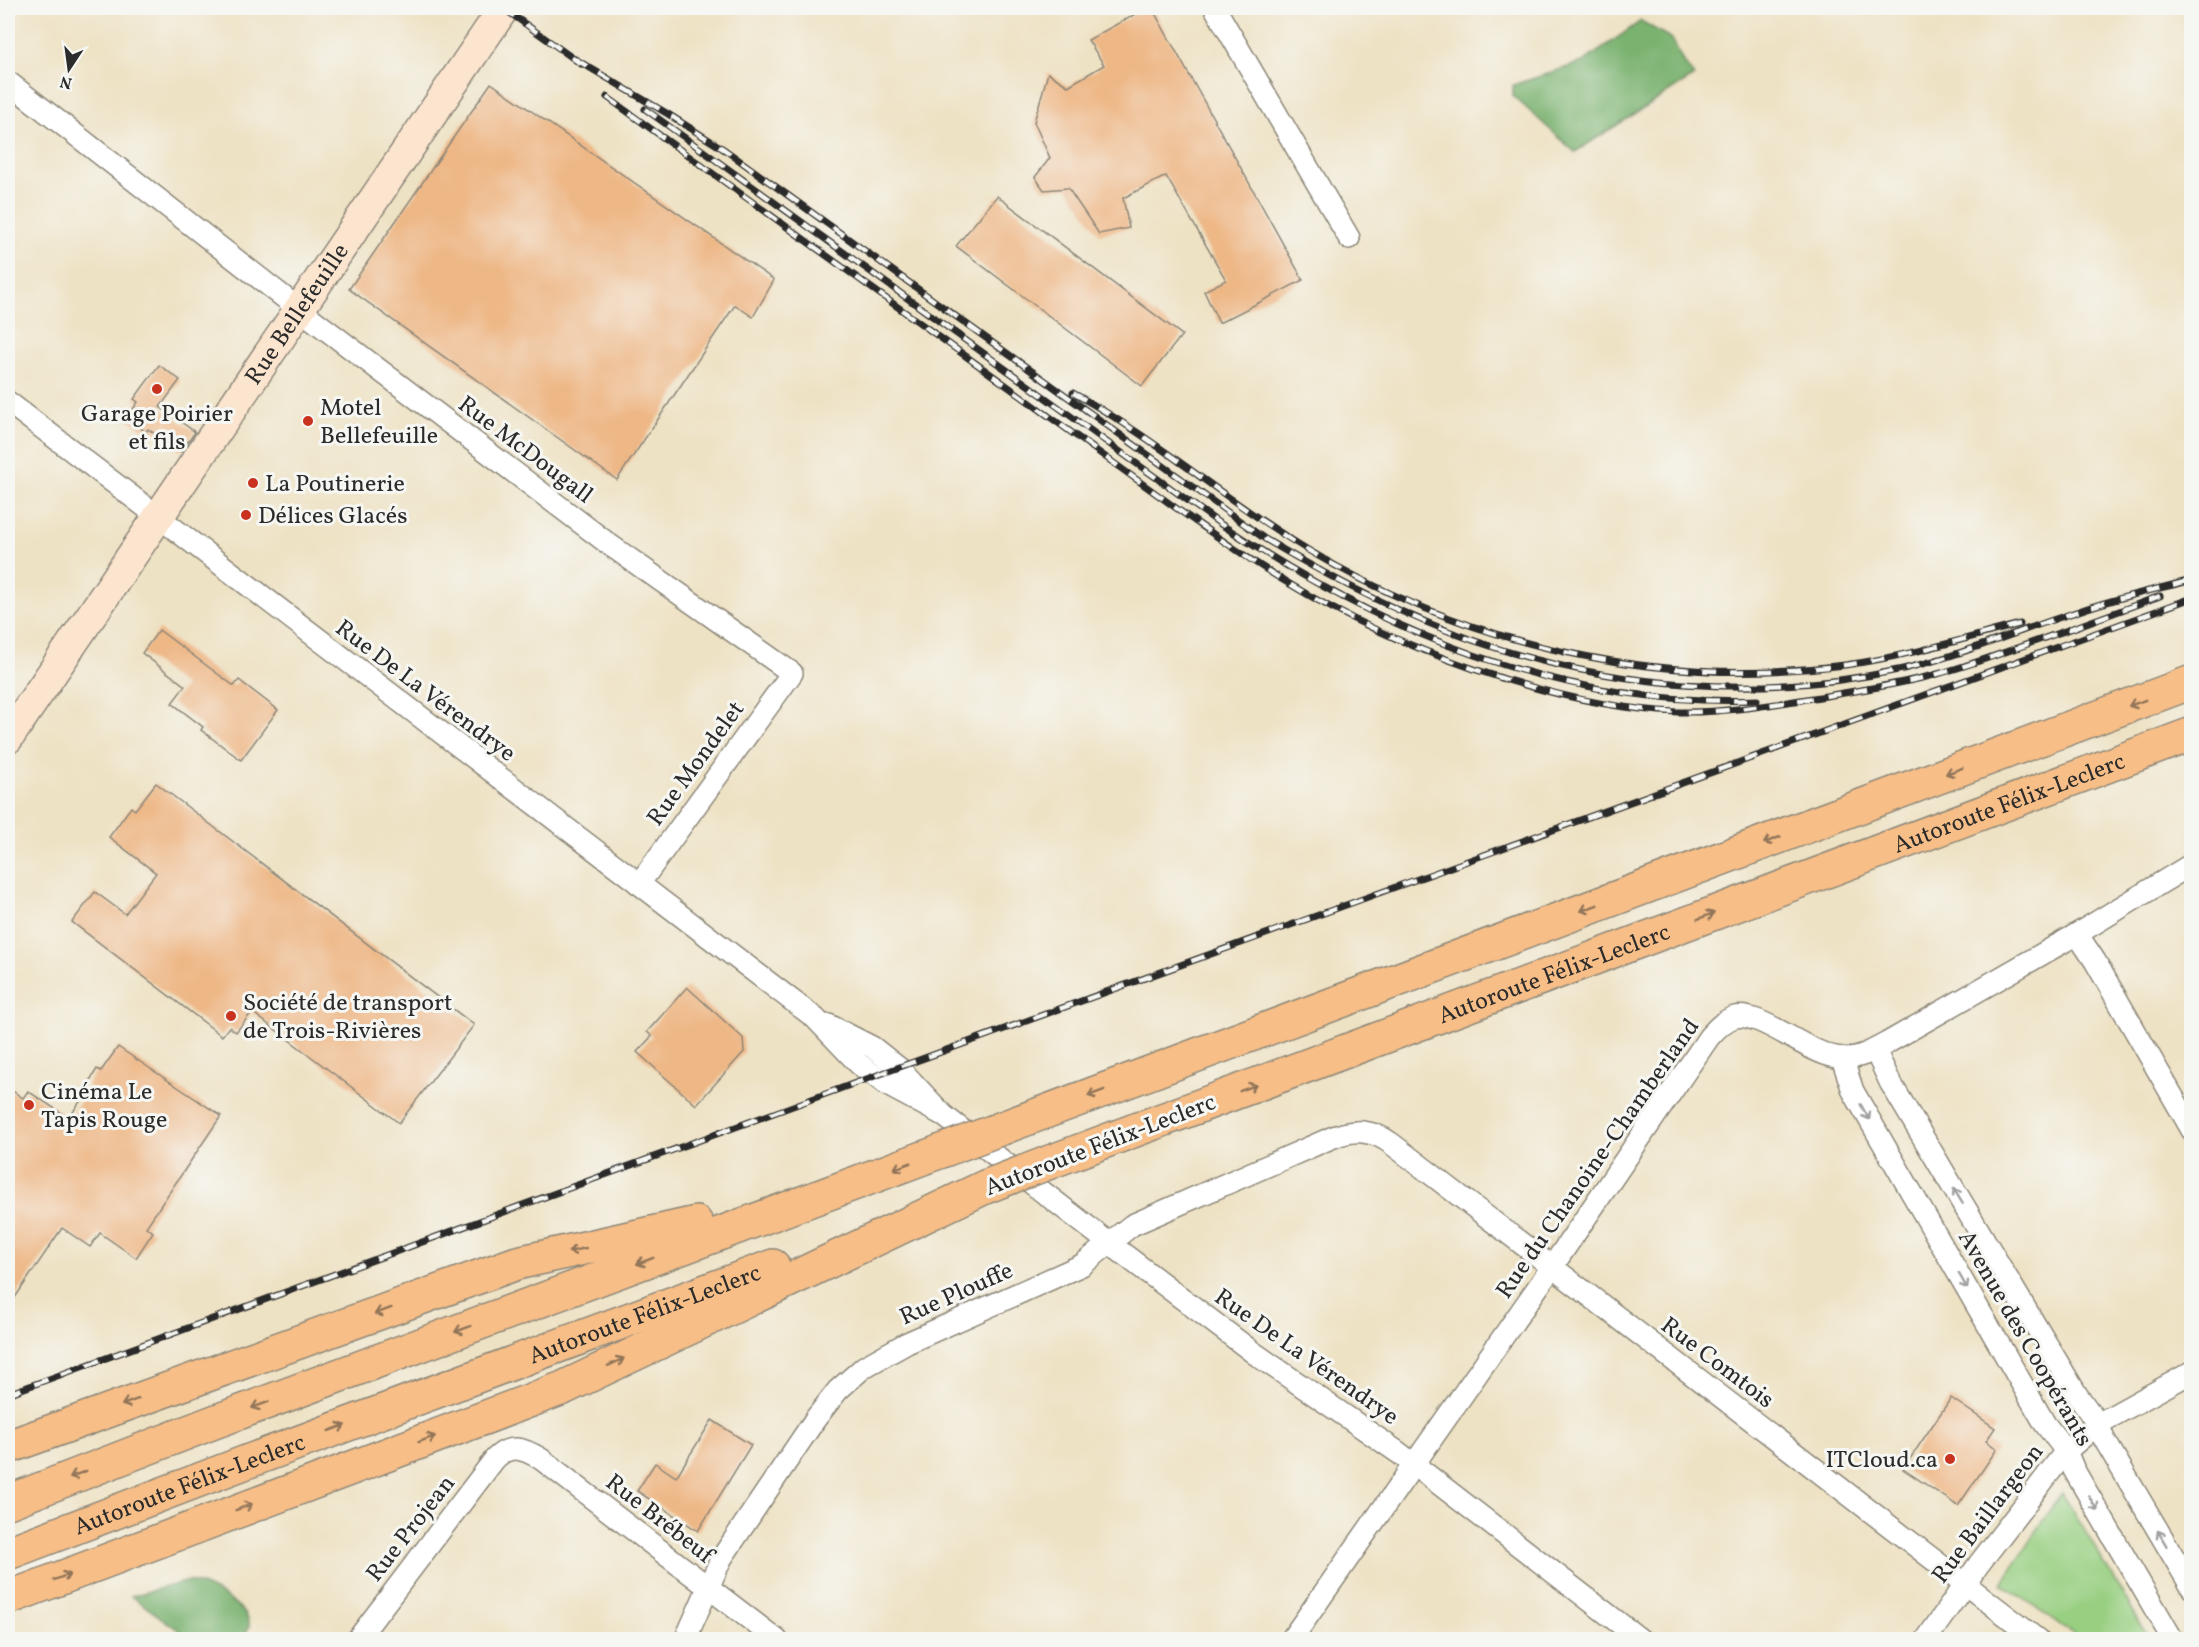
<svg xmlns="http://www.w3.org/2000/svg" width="2199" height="1647" viewBox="0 0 2199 1647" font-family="Vollkorn,serif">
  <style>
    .green { fill: #98cf81; stroke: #627d56; stroke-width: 1.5 }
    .forest { fill: #7ab26f; stroke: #526e4d; stroke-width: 1.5 }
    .building { fill: #eeb786 }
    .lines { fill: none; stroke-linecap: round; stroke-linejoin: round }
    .street-casing { stroke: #8c8678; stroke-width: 24 }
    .secondary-casing { stroke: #8c8678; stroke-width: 33 }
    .highway-casing { stroke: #8c8678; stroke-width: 36 }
    .street { stroke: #fff; stroke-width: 21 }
    .secondary { stroke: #fce5cf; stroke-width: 30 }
    .highway { stroke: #f7be87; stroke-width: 33 }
    .rail-casing { stroke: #2b2b2b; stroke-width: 7 }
    .rail { stroke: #f6f6f2; stroke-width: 4.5; stroke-dasharray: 14; stroke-linecap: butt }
    .highway-bridge-casing { stroke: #8c8678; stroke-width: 36; stroke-linecap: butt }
    .highway-bridge { stroke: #f7be87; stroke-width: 33 }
    .oneway { stroke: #917459 }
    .oneway2 { stroke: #a0a0a0 }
    .poi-dot { fill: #c8321e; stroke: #f6f6f2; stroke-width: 2 }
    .labels { text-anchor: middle; stroke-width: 6; stroke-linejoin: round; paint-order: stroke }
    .street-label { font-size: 24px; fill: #2b2b2b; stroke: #f6f6f2 }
    .poi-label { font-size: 24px; fill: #2b2b2b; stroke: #f6f6f2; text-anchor: start }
  </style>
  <rect width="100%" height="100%" fill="#f6f6f2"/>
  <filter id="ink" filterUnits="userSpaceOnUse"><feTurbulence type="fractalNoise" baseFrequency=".0167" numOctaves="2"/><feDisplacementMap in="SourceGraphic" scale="12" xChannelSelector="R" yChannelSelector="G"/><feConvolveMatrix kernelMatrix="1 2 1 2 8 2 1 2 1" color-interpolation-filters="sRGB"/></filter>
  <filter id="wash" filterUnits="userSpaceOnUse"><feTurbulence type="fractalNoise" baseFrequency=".008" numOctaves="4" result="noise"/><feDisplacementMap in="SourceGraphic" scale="24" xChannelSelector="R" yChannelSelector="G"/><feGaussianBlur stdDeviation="1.35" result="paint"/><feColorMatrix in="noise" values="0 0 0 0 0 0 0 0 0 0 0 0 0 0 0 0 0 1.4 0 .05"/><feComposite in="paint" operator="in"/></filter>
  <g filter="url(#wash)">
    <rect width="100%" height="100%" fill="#eee2c4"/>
    <!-- green -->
    <path class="green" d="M 2062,1493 L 2150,1639 L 2080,1639 L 2002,1583 Z"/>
    <!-- forest -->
    <g class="forest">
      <path d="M 1641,21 L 1672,39 L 1682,60 L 1694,76 L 1575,152 L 1513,96 L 1513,85 L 1583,62 Z"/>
      <path d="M 189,1581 C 205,1585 251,1606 249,1626 C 248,1630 244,1636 242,1639 L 191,1639 L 131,1596 Z"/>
    </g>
    <g id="blocks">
      <!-- building -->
      <g class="building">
        <path d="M 1146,8 L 1152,8 L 1303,280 L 1219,323 L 1204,291 L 1226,280 L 1166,176 L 1123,198 L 1129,228 L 1099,234 L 1068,188 L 1044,190 L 1035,177 L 1050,158 L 1034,122 L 1048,73 L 1068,86 L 1104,65 L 1088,40 Z"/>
        <path d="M 491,83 L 774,280 L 753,317 L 735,305 L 617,480 L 349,289 Z"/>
        <path d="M 997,196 L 1182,335 L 1142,386 L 956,246 Z"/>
        <path d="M 159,365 L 180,380 L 160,407 L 195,432 L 181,452 L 148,429 L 146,432 L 127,418 L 138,402 L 134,399 Z"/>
        <path d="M 159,630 L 234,686 L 239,680 L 278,710 L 241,760 L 201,730 L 203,727 L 172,703 L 185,686 L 142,653 Z"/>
        <path d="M 156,783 L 474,1025 L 399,1123 L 252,1012 L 236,1032 L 229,1027 L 222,1036 L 72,922 L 95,892 L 125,914 L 156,873 L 109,837 L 131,807 L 135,810 Z"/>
        <path d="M 687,987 L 743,1038 L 744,1052 L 696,1105 L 637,1052 L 652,1036 L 647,1032 Z"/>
        <path d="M 118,1047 L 221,1116 L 146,1227 L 153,1232 L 136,1258 L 100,1233 L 90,1247 L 62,1228 L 8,1308 L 8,1281 L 14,1271 L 8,1266 L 8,1088 L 23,1098 L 28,1091 L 69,1118 L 90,1087 L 87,1085 L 97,1069 L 101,1071 Z"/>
        <path d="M 1951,1398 L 1995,1428 L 1986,1441 L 1997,1449 L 1958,1506 L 1903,1469 Z"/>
        <path d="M 712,1420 L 751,1445 L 698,1531 L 637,1491 L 655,1463 L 676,1477 Z"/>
      </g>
    </g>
  </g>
  <g filter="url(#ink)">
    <use href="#blocks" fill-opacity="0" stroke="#8c8678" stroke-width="1.5"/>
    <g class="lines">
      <defs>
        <g id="street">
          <path d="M 1215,8 L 1349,238"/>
          <path d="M 8,82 L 299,309 L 610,545 L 792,673 L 639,884"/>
          <path d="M 8,402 L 815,1018 L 859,1064 L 887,1085 L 943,1115"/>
          <path d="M 2077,934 L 2095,961 L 2192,1130"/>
          <path d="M 829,1025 L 872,1047 L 900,1069 L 943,1115 L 1109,1243 L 1254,1353 L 1399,1453 L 1641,1640"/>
          <path d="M 1875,1050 L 1890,1082 L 2077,1395 L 2098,1424 L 2104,1439 L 2192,1588"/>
          <path d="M 1842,1058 L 1853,1091 L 2045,1424 L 2066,1451 L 2074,1470 L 2173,1640"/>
          <path d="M 357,1640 L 494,1460 C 509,1443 523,1448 541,1459 L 777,1640"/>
          <path d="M 685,1640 L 721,1559 L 816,1418 L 838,1390 L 864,1367 L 907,1343 L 1082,1265 L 1132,1225 L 1331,1138 C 1354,1129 1372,1129 1392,1144 L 2038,1640"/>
          <path d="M 1291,1640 L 1552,1267 L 1709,1037 C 1716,1029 1724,1020 1735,1017 C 1762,1011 1810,1057 1843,1058 C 1859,1059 1874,1050 1887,1043 L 2077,934 L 2192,864"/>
          <path d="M 1926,1640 L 1979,1564 L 2066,1451 L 2098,1424 L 2192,1372"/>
        </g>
        <g id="secondary">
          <path id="s1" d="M 8,738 L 504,8"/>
        </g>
        <g id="highway">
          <path d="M 1005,1127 L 2192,682"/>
          <path id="s2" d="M 1050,1162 L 2192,734"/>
          <path d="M 8,1447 L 517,1263 L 696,1223"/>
          <path d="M 8,1502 L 214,1422 L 939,1152"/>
          <path id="s3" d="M 8,1553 L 249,1461 L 773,1266"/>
          <path d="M 8,1598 L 563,1388 L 985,1187"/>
        </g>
      </defs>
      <!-- street casing -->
      <use href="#street" class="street-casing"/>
      <!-- secondary casing -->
      <use href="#secondary" class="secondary-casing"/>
      <!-- highway casing -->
      <use href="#highway" class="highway-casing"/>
      <!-- street -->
      <use href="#street" class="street"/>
      <!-- secondary -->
      <use href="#secondary" class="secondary"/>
      <!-- highway -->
      <use href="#highway" class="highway"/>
      <defs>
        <g id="rail">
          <path d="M 503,8 L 581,64"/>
          <path d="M 575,59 L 668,114 L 725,150 L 1265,539 C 1332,579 1401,615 1475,641 C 1610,688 1763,700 1903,669 C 1963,655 2020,630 2079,611 C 2116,598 2154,590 2192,580"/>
          <path d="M 607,97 L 1176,508 C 1213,534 1249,560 1288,583 C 1393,647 1554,707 1678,712 C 1721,713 1764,706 1807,699 C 1849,692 1892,686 1934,675 C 1982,662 2029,643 2076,627"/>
          <path d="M 645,109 L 1219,523 C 1380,631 1559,708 1757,700"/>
          <path d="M 1073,393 C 1156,438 1227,502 1308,550 C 1469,646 1659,689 1845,665 C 1905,657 1962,639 2020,624"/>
          <path d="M 2070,629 L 2160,596"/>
          <path d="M 8,1394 L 850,1085 L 2192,598"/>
        </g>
      </defs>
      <!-- rail casing -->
      <use href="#rail" class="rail-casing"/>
      <!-- rail -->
      <use href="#rail" class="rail"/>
      <defs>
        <g id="highway-bridge">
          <path d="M 939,1152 L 1005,1127"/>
          <path d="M 985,1187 L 1050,1162"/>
        </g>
      </defs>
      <!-- highway-bridge casing -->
      <use href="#highway-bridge" class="highway-bridge-casing"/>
      <!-- highway-bridge -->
      <use href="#highway-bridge" class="highway-bridge"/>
    </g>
    <!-- one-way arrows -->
    <defs><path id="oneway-shaft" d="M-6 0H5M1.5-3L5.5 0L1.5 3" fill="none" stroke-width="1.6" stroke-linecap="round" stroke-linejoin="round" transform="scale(1.5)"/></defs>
    <g class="oneway">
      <use href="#oneway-shaft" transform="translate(2137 703) rotate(159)"/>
      <use href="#oneway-shaft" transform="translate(1954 771) rotate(159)"/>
      <use href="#oneway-shaft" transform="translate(1772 840) rotate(159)"/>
      <use href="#oneway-shaft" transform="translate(1589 908) rotate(159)"/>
      <use href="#oneway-shaft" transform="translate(1706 916) rotate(-21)"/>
      <use href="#oneway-shaft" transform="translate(1248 1088) rotate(-21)"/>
      <use href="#oneway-shaft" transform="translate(1096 1093) rotate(160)"/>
      <use href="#oneway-shaft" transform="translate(902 1166) rotate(159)"/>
      <use href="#oneway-shaft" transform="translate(577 1250) rotate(167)"/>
      <use href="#oneway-shaft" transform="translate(645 1261) rotate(159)"/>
      <use href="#oneway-shaft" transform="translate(383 1311) rotate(160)"/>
      <use href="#oneway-shaft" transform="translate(463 1329) rotate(160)"/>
      <use href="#oneway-shaft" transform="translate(616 1362) rotate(-25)"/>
      <use href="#oneway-shaft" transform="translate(130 1402) rotate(160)"/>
      <use href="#oneway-shaft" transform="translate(260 1405) rotate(160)"/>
      <use href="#oneway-shaft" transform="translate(337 1428) rotate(-20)"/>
      <use href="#oneway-shaft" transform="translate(427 1439) rotate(-21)"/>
      <use href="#oneway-shaft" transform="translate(78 1474) rotate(159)"/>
      <use href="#oneway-shaft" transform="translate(244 1507) rotate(-21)"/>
      <use href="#oneway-shaft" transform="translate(62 1577) rotate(-21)"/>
    </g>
    <g class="oneway2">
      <use href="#oneway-shaft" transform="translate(1865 1112) rotate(60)"/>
      <use href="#oneway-shaft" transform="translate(1958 1196) rotate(-121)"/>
      <use href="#oneway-shaft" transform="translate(1963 1281) rotate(60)"/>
      <use href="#oneway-shaft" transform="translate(2093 1503) rotate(59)"/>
      <use href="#oneway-shaft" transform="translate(2162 1538) rotate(-120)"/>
    </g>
  </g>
  <!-- markers -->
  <g class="poi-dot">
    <circle cx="157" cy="389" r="6"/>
    <circle cx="308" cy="421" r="6"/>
    <circle cx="253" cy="483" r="6"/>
    <circle cx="246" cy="515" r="6"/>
    <circle cx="231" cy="1016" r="6"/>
    <circle cx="29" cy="1105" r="6"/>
    <circle cx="1950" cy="1459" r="6"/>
  </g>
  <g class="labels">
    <!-- street labels -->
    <g class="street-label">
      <text dy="8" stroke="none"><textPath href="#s1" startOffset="513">Rue Bellefeuille</textPath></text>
      <text transform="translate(526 449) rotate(37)" y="8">Rue McDougall</text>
      <text transform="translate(426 690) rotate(37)" y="8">Rue De La Vérendrye</text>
      <text transform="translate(695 763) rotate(-54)" y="8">Rue Mondelet</text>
      <text dy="8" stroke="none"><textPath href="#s2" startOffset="1024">Autoroute Félix-Leclerc</textPath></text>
      <text dy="8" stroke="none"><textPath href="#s2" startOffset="538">Autoroute Félix-Leclerc</textPath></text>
      <text transform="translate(1100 1144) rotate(-21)" y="8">Autoroute Félix-Leclerc</text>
      <text transform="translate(1597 1158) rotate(-55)" y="8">Rue du Chanoine-Chamberland</text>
      <text transform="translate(956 1293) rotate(-24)" y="8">Rue Plouffe</text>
      <text dy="8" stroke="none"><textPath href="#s3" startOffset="680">Autoroute Félix-Leclerc</textPath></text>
      <text transform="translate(2026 1338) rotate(60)" y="8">Avenue des Coopérants</text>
      <text transform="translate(1307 1356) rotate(35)" y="8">Rue De La Vérendrye</text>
      <text transform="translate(1718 1362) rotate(37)" y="8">Rue Comtois</text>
      <text dy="8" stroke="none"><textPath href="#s3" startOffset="194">Autoroute Félix-Leclerc</textPath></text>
      <text transform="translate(1987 1513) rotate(-53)" y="8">Rue Baillargeon</text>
      <text transform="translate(660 1518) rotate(38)" y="8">Rue Brébeuf</text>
      <text transform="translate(410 1528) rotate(-52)" y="8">Rue Projean</text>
    </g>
    <!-- poi labels -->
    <g class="poi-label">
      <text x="320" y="415">Motel<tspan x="320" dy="28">Bellefeuille</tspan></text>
      <text x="157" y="421" text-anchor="middle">Garage Poirier<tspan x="157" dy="28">et fils</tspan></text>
      <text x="265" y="491">La Poutinerie</text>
      <text x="258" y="523">Délices Glacés</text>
      <text x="243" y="1010">Société de transport<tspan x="243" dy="28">de Trois-Rivières</tspan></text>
      <text x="41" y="1099">Cinéma Le<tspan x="41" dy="28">Tapis Rouge</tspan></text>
      <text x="1938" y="1467" text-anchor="end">ITCloud.ca</text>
    </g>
  </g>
  <!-- margin -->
  <rect width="2199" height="1647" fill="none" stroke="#f6f6f2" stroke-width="30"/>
  <!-- north arrow -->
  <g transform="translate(69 69) rotate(193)" stroke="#f6f6f2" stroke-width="4.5" paint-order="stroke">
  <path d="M0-4.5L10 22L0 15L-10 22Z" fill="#2b2b2b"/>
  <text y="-9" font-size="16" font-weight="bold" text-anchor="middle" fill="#2b2b2b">N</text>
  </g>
</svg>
